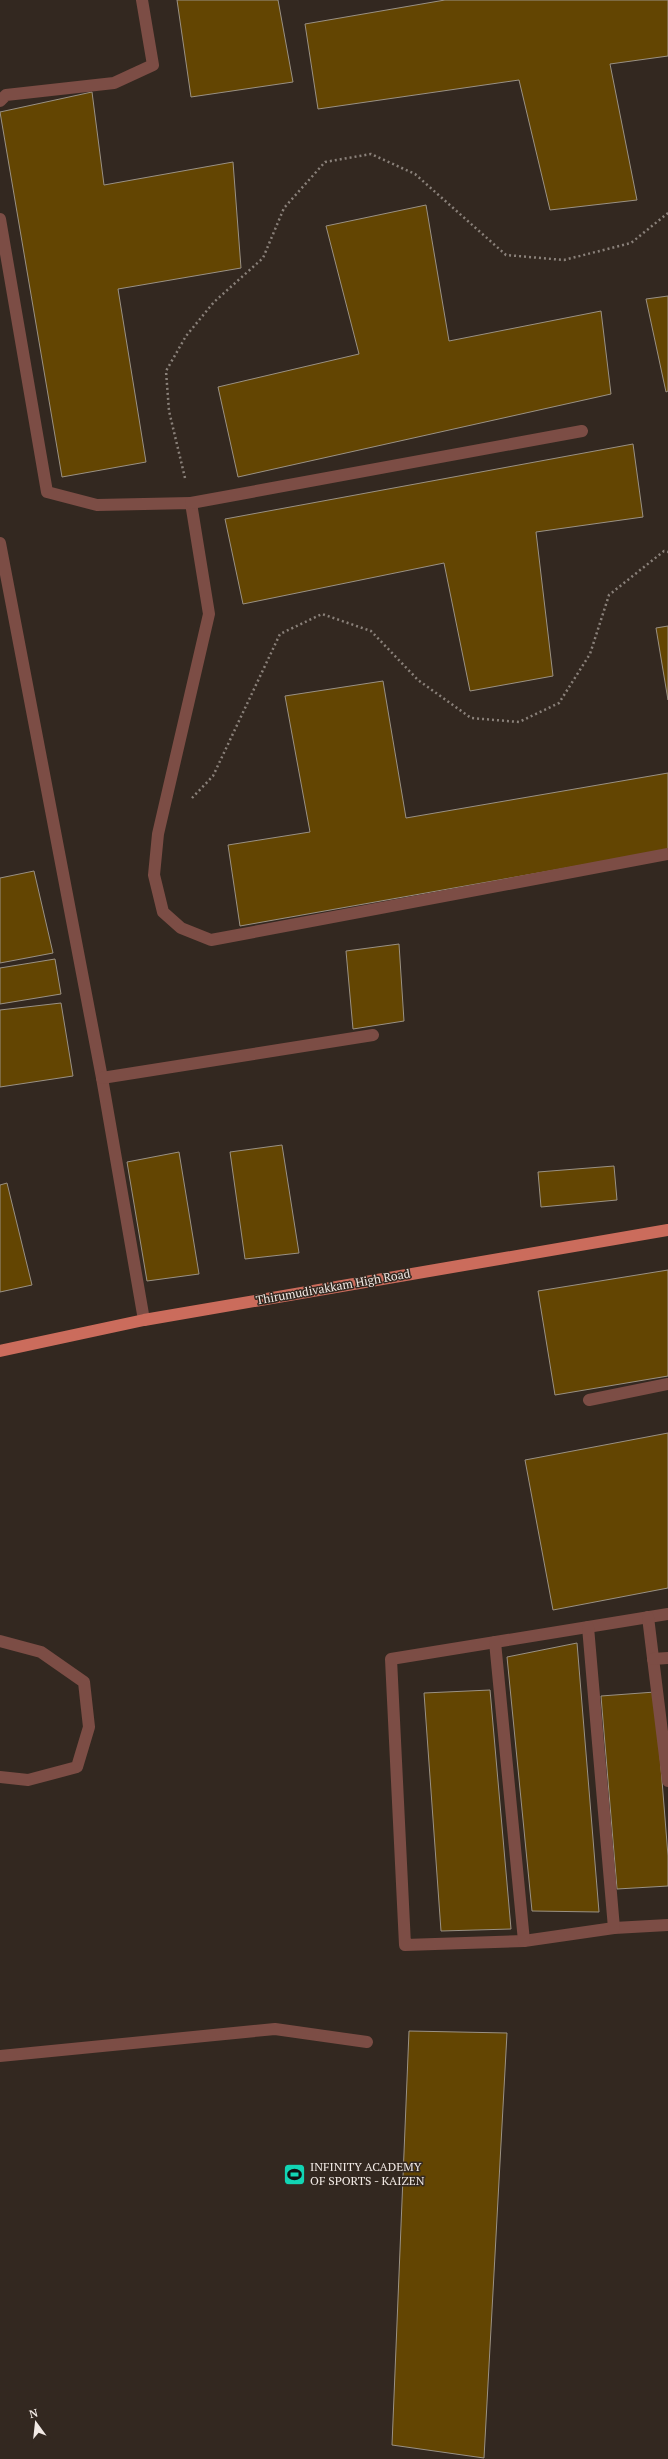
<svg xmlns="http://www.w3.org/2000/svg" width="668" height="2459" viewBox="0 0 668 2459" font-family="'PT Serif',serif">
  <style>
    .building { fill: #634502; stroke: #9a9184 }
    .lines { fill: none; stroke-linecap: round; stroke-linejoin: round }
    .path { stroke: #8a817a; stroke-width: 2.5; stroke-dasharray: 2 3; stroke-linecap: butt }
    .minor { stroke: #7c4d45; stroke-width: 12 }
    .major { stroke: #cb6c5c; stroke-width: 12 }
    .labels { text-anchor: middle; stroke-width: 3; stroke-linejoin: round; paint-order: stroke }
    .street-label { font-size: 12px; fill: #f2eae5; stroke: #332820 }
    .poi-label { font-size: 12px; fill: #f2eae5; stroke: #332820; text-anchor: start }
  </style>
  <rect width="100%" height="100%" fill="#332820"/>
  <!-- building -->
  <g class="building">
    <path d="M 177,0 L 278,0 L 293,82 L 191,97 Z"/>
    <path d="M 445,0 L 668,0 L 668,56 L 610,64 L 637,200 L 550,210 L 519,80 L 318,109 L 305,24 Z"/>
    <path d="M 92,92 L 104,185 L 233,162 L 241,268 L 118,289 L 146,462 L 62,477 L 0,112 Z"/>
    <path d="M 426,205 L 449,341 L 601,311 L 611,394 L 238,477 L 218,387 L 359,354 L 326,226 Z"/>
    <path d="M 668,296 L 668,391 L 666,392 L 646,299 Z"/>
    <path d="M 633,444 L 643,517 L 536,532 L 553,676 L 470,691 L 444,563 L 243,604 L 225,519 Z"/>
    <path d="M 668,626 L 668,700 L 656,628 Z"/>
    <path d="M 383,681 L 406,818 L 668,773 L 668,850 L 240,926 L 228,845 L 310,832 L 285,696 Z"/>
    <path d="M 34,871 L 53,953 L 0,963 L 0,878 Z"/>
    <path d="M 399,944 L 404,1021 L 353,1029 L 346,951 Z"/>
    <path d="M 55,959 L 61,994 L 0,1004 L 0,968 Z"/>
    <path d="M 61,1003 L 73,1076 L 0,1087 L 0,1010 Z"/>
    <path d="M 282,1145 L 299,1253 L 245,1259 L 230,1152 Z"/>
    <path d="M 179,1152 L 199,1274 L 147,1281 L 127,1162 Z"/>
    <path d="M 614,1166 L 617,1200 L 541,1207 L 538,1172 Z"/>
    <path d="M 7,1183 L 32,1285 L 0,1292 L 0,1185 Z"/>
    <path d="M 668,1270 L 668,1376 L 555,1395 L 538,1291 Z"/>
    <path d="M 668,1433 L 668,1588 L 553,1610 L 525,1460 Z"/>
    <path d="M 577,1643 L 599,1912 L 532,1911 L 507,1657 Z"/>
    <path d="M 490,1690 L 511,1929 L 441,1931 L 424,1693 Z"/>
    <path d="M 655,1692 L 668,1856 L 668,1886 L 617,1889 L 601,1696 Z"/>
    <path d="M 409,2031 L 507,2033 L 484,2458 L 392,2445 Z"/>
  </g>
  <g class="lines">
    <!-- path -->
    <g class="path">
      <path d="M 185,478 L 169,411 L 166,371 L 186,336 L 214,302 L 263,258 L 284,208 L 325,162 L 371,154 L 415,174 L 506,255 L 564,260 L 631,243 L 668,213"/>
      <path d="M 192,798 L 213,776 L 280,634 L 322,614 L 371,631 L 418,680 L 471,718 L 519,722 L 559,703 L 590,654 L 609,595 L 664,551 L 668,552"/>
    </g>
    <!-- minor -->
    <g class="minor">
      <path d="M 0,101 L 6,95 L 114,83 L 153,65 L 142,0"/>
      <path d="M 0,219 L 47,492 L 97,505 L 191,503 L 209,614 L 158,834 L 154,875 L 163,912 L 181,928 L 211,940 L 668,854"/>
      <path d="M 191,503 L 582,431"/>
      <path d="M 0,543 L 102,1078 L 144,1320"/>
      <path d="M 102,1078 L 373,1035"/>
      <path d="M 589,1400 L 668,1384"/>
      <path d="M 668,1614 L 391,1659 L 405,1945 L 524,1941 L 614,1928 L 668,1925"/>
      <path d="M 648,1617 L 668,1781"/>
      <path d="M 588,1627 L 614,1928"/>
      <path d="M 0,1641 L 41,1652 L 84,1682 L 89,1727 L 77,1767 L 28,1780 L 0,1777"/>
      <path d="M 495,1642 L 524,1941"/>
      <path d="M 653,1659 L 668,1658"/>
      <path d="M 0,2056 L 275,2029 L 367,2042"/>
    </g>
    <!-- major -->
    <path class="major" d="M 0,1351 L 144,1320 L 668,1230"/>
  </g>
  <!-- icons -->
  <defs>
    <symbol id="stadium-square" viewBox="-11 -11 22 22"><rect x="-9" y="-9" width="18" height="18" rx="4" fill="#12d5b4" stroke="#332820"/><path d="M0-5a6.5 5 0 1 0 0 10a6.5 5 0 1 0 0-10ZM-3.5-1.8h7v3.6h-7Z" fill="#111"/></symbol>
  </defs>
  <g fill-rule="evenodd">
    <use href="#stadium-square" x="282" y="2162" width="25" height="25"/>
  </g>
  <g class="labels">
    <!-- street labels -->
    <g class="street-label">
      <text transform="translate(333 1287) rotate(-10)" y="4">Thirumudivakkam High Road</text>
    </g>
    <!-- poi labels -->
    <g class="poi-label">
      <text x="310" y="2171">INFINITY ACADEMY<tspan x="310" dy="14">OF SPORTS - KAIZEN</tspan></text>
    </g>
  </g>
  <!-- north arrow -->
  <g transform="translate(36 2423) rotate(345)" stroke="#332820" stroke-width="3" paint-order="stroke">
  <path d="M0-3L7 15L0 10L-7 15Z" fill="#f2eae5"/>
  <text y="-6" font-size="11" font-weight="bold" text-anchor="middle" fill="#f2eae5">N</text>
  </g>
</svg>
